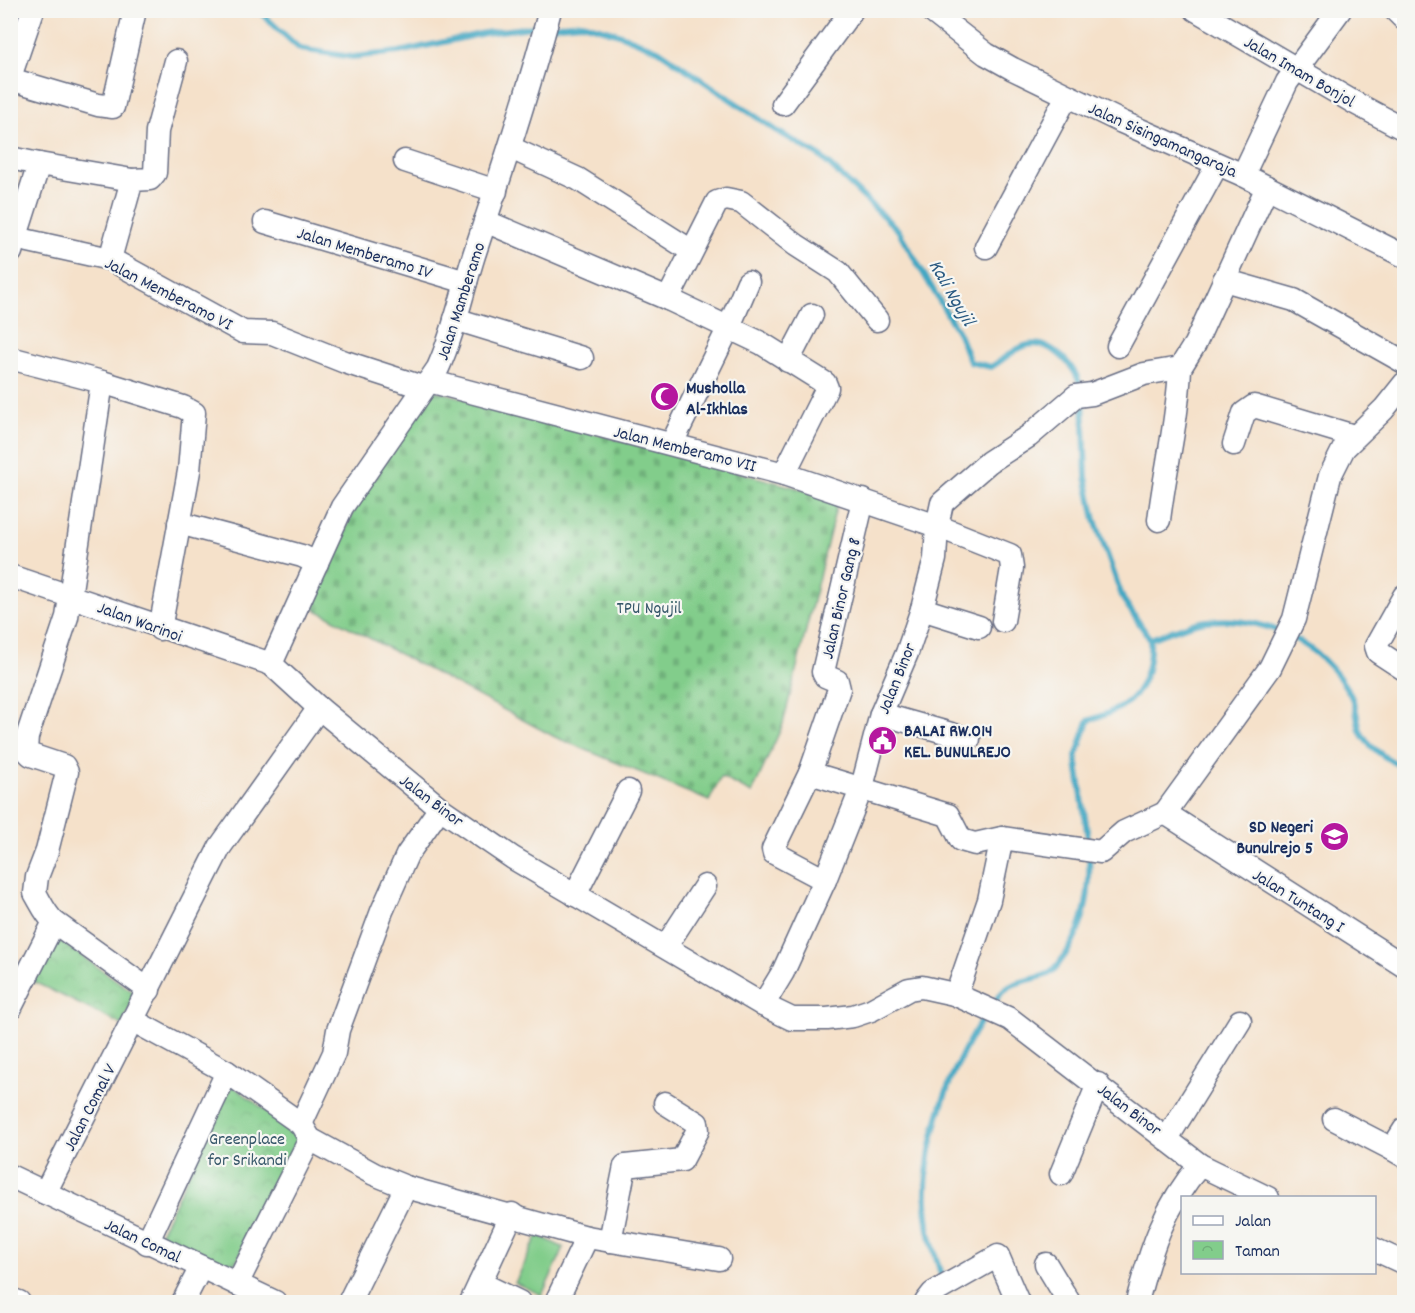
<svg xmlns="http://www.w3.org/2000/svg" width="1415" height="1313" viewBox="0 0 1415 1313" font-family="Dekko,sans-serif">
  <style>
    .grass { fill: #82cd8b; stroke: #4e7e74; stroke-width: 1.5 }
    .cemetery { fill: url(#cemetery-stones); stroke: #4e7e74; stroke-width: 1.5 }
    .park { fill: url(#park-crowns); stroke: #4e7e74; stroke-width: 1.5 }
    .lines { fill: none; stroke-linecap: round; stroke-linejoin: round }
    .stream { stroke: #43a7c3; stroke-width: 6 }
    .minor-casing { stroke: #676d84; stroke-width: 25 }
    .minor { stroke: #fff; stroke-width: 22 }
    .labels { text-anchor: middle; stroke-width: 4.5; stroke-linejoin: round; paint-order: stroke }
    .street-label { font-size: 18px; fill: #1b2f5e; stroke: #f6f6f2 }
    .poi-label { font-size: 18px; font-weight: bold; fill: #1b2f5e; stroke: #f6f6f2; text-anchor: start }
    .park-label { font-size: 18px; fill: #355669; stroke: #f6f6f2 }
    .water-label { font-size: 20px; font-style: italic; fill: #295981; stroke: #f6f6f2 }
  </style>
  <defs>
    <pattern id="cemetery-stones" width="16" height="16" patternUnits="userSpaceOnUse" patternTransform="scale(1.5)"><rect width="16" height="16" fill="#82cd8b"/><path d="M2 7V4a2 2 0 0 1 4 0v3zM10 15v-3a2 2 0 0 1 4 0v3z" fill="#70b07a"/></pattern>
    <pattern id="park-crowns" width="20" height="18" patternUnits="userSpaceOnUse" patternTransform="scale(1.5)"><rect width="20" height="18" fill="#82cd8b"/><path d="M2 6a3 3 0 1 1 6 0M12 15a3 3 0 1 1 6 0" fill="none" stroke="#70b07a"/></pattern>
  </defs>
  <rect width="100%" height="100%" fill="#f6f6f2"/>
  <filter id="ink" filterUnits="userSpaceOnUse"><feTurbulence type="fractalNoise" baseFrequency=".0167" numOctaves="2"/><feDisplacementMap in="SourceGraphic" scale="12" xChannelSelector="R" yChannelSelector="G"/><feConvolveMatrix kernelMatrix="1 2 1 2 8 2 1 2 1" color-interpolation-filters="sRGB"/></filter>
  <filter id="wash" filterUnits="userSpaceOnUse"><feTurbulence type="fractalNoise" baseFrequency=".008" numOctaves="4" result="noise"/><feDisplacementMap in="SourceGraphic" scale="24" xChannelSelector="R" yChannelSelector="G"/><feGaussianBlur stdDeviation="1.35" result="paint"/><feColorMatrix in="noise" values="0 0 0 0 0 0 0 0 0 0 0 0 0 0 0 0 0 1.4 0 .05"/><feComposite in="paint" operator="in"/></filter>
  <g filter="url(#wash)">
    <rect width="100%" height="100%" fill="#f5e1ca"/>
    <!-- grass -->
    <path class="grass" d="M 538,1235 L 564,1248 L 542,1295 L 515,1283 Z"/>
    <!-- cemetery -->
    <path class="cemetery" d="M 433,390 L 838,499 L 783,724 L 752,793 L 721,777 L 709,801 L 555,737 L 309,606 L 360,498 Z"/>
    <!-- park -->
    <g class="park">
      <path d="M 60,941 L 136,994 L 122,1025 L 32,981 L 54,943 Z"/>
      <path d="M 232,1085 L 302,1138 L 231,1271 L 161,1239 L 160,1233 Z"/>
    </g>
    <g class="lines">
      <!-- stream -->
      <g class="stream">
        <path d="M 262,10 L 263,15 L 300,49 L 352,57 L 399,52 L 485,33 L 540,26"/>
        <path d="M 550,26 L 582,23 L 616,33 L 658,50 L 777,131 L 820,156 L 898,230 L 959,334 L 970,362 L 991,367 C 1002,361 1016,347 1028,345 C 1053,340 1078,368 1081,390"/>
        <path d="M 1083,400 L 1086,477 L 1095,520 L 1123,599 L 1150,639 C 1168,633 1189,623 1207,621 C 1266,615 1321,643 1350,694 C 1356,705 1357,718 1360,730 C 1366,747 1389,760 1404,768"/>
        <path d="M 1089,845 L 1076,757 L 1088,721 C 1099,716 1112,713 1122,706 C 1145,692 1151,663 1150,639"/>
        <path d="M 943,1282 C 938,1263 931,1244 928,1225 C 917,1149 953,1054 999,996 C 1012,979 1030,982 1048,974 C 1053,972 1056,967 1060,962 C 1085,931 1091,894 1089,855"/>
      </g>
    </g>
  </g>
  <g filter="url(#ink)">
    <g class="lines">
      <defs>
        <g id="minor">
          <path d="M 930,10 L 986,54 L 1013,69 L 1122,122 L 1243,175 L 1404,256"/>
          <path d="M 1196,10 L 1355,103 L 1404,129"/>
          <path d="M 1395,10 L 1404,19"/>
          <path d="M 10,77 L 33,10"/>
          <path d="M 10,79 L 98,105 L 113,107 L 135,10"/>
          <path d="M 783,104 L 852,10"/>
          <path d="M 511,148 L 578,179 L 690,250"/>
          <path d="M 10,158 L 39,164 L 11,252"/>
          <path d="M 405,161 L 496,191"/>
          <path d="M 39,164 L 132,180"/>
          <path d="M 1243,175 L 1287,82 L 1340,10"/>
          <path d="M 485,221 L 668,299 L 761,343 L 825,383 L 827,388 L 784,474"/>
          <path d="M 265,222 L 466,282"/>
          <path d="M 15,238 L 110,259 L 243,332 L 272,333 L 345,362 L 422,387"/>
          <path d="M 986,247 L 1067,96"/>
          <path d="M 110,259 L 132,180 L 150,179 L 155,173 L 157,131 L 176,61"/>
          <path d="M 1224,280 L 1294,300 L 1404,362"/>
          <path d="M 668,299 L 717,202 L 726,199 L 741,202 L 796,245 L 838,272 L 877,320"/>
          <path d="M 455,319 L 582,358"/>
          <path d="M 1118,346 L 1217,165"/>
          <path d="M 10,358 L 102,382 L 67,617 L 27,737 L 26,750 L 31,755 L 64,766 L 67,772 L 47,851 L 37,877 L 35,893 C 41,903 45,913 54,922 L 149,990"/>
          <path d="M 788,361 L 812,315"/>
          <path d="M 429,381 L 784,474 L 937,526 L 1010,555 L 1012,568 L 1003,621"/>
          <path d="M 102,382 L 183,407 L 194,413 L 189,471 L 160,629"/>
          <path d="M 672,443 L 728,329 L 748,282"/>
          <path d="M 1234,444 L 1244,413 L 1254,406 L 1354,436"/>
          <path d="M 863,500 L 823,672 L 825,676 L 837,681 L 839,689 L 810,773 L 948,815 L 961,840 L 975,844 L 1002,838 L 1101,852 L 1124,832 L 1165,813 L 1270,668 L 1294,619 L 1330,476 L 1344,448 L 1384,409 L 1404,384"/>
          <path d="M 1159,520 C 1165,469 1178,420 1180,368"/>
          <path d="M 179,523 L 302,556 L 317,563"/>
          <path d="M 10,576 L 271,664 L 319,708 L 440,808 L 513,858 L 763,1005 L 792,1019 L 827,1019 L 853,1016 L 871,1010 L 909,989 L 922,987 L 954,994 L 1010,1019 L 1200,1165"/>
          <path d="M 1404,596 L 1376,646 L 1378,652 L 1404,669"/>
          <path d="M 922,609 L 979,627"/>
          <path d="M 271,664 L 342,507 L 438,368 C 454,333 462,293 474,255 C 501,174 528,93 550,10"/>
          <path d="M 881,714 L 969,739"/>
          <path d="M 810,773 L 773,849 L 774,853 L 825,880"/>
          <path d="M 1165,813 L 1404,966"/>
          <path d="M 575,895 L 628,791"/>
          <path d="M 666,946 L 705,886"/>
          <path d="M 954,994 L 959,987 L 989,900 L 1002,838"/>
          <path d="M 763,1005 L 783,972 L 825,880 L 862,787 L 881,714 L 907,653 L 922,609 L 935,559 L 937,526 L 942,503 L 989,462 L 1029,436 L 1076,396 L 1092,394 L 1144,374 L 1180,368 L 1195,344 L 1267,187"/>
          <path d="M 10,1009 L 54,922"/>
          <path d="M 134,1021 L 227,1072 L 301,1124 L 310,1139 L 374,1174 L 406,1187 L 587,1237 L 719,1259"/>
          <path d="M 1334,1119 L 1392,1149"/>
          <path d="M 301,1124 L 334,1053 L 338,1030 L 382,911 L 407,855 L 440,808"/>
          <path d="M 1404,1130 L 1392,1149 L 1404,1156"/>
          <path d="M 1168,1137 L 1240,1021"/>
          <path d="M 1061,1174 L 1098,1084"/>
          <path d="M 10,1176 L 275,1302"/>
          <path d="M 45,1193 L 220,847 L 319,708"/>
          <path d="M 610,1241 L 625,1166 L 682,1160 L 698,1130 L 697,1123 L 665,1103"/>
          <path d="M 147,1243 L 227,1072"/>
          <path d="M 1374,1249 L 1404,1263"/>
          <path d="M 1046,1264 L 1069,1302"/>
          <path d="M 480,1283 L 519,1302"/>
          <path d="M 237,1284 L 310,1139"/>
          <path d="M 10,1299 L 19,1302"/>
          <path d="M 183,1302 L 201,1267"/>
          <path d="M 349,1302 L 406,1187"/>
          <path d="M 471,1302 L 512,1214"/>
          <path d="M 556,1302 L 587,1237"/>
          <path d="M 926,1302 L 933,1293 L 998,1256 L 1018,1302"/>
          <path d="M 1137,1302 C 1150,1251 1164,1206 1200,1165 L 1268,1198"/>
        </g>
      </defs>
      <!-- minor casing -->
      <use href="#minor" class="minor-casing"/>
      <!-- minor -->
      <use href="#minor" class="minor"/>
    </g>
  </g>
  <!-- icons -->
  <defs>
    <symbol id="mosque-disc" viewBox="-11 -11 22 22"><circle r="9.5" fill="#b5179e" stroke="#f6f6f2"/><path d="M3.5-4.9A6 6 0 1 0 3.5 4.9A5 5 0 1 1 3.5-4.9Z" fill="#fff"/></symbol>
    <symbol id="civic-disc" viewBox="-11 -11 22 22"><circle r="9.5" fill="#b5179e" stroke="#f6f6f2"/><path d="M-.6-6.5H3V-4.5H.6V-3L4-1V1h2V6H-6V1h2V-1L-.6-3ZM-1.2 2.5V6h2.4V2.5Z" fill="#fff"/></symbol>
    <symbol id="school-disc" viewBox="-11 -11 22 22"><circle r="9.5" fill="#b5179e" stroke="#f6f6f2"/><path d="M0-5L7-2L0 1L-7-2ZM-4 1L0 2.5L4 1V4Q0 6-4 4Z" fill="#fff"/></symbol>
  </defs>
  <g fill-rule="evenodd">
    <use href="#mosque-disc" x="648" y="380" width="33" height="33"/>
    <use href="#civic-disc" x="866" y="724" width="33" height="33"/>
    <use href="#school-disc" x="1318" y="820" width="33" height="33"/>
  </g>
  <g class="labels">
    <!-- street labels -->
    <g class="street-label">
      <text transform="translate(1300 71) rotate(30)" y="6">Jalan Imam Bonjol</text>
      <text transform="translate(1163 139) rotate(24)" y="6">Jalan Sisingamangaraja</text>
      <text transform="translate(365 252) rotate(17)" y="6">Jalan Memberamo IV</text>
      <text transform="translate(169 293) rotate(27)" y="6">Jalan Memberamo VI</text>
      <text transform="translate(460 301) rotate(-72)" y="6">Jalan Mamberamo</text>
      <text transform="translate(685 448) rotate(14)" y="6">Jalan Memberamo VII</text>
      <text transform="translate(840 598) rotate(-77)" y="6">Jalan Binor Gang 8</text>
      <text transform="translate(140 621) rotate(20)" y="6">Jalan Warinoi</text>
      <text transform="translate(896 678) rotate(-68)" y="6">Jalan Binor</text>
      <text transform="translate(432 800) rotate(37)" y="6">Jalan Binor</text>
      <text transform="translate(1299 900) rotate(32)" y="6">Jalan Tuntang I</text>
      <text transform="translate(89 1107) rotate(-63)" y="6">Jalan Comal V</text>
      <text transform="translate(1130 1109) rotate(37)" y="6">Jalan Binor</text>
      <text transform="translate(143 1240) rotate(25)" y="6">Jalan Comal</text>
    </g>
    <!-- poi labels -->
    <g class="poi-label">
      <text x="686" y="393">Musholla<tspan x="686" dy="21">Al-Ikhlas</tspan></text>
      <text x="904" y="736">BALAI RW.014<tspan x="904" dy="21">KEL. BUNULREJO</tspan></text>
      <text x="1313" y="832" text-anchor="end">SD Negeri<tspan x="1313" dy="21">Bunulrejo 5</tspan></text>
    </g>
    <!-- park labels -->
    <g class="park-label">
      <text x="649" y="613">TPU Ngujil</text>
      <text x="247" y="1144">Greenplace<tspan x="247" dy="21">for Srikandi</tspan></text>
    </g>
    <!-- water labels -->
    <g class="water-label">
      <text transform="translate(953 292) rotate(60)" y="7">Kali Ngujil</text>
    </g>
  </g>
  <!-- margin -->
  <rect width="1415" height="1313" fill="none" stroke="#f6f6f2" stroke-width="36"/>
  <!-- legend -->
  <rect x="1181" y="1196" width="195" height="78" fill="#f6f6f2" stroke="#9ea6b7" stroke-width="1.5"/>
  <rect x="1193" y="1216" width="30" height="9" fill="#ffffff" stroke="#9ea6b7" stroke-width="1.5"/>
  <text x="1235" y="1226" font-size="18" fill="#1b2f5e">Jalan</text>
  <rect x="1193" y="1241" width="30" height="18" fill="url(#park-crowns)" stroke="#9ea6b7" stroke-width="1.5"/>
  <text x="1235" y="1256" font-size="18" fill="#1b2f5e">Taman</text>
</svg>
